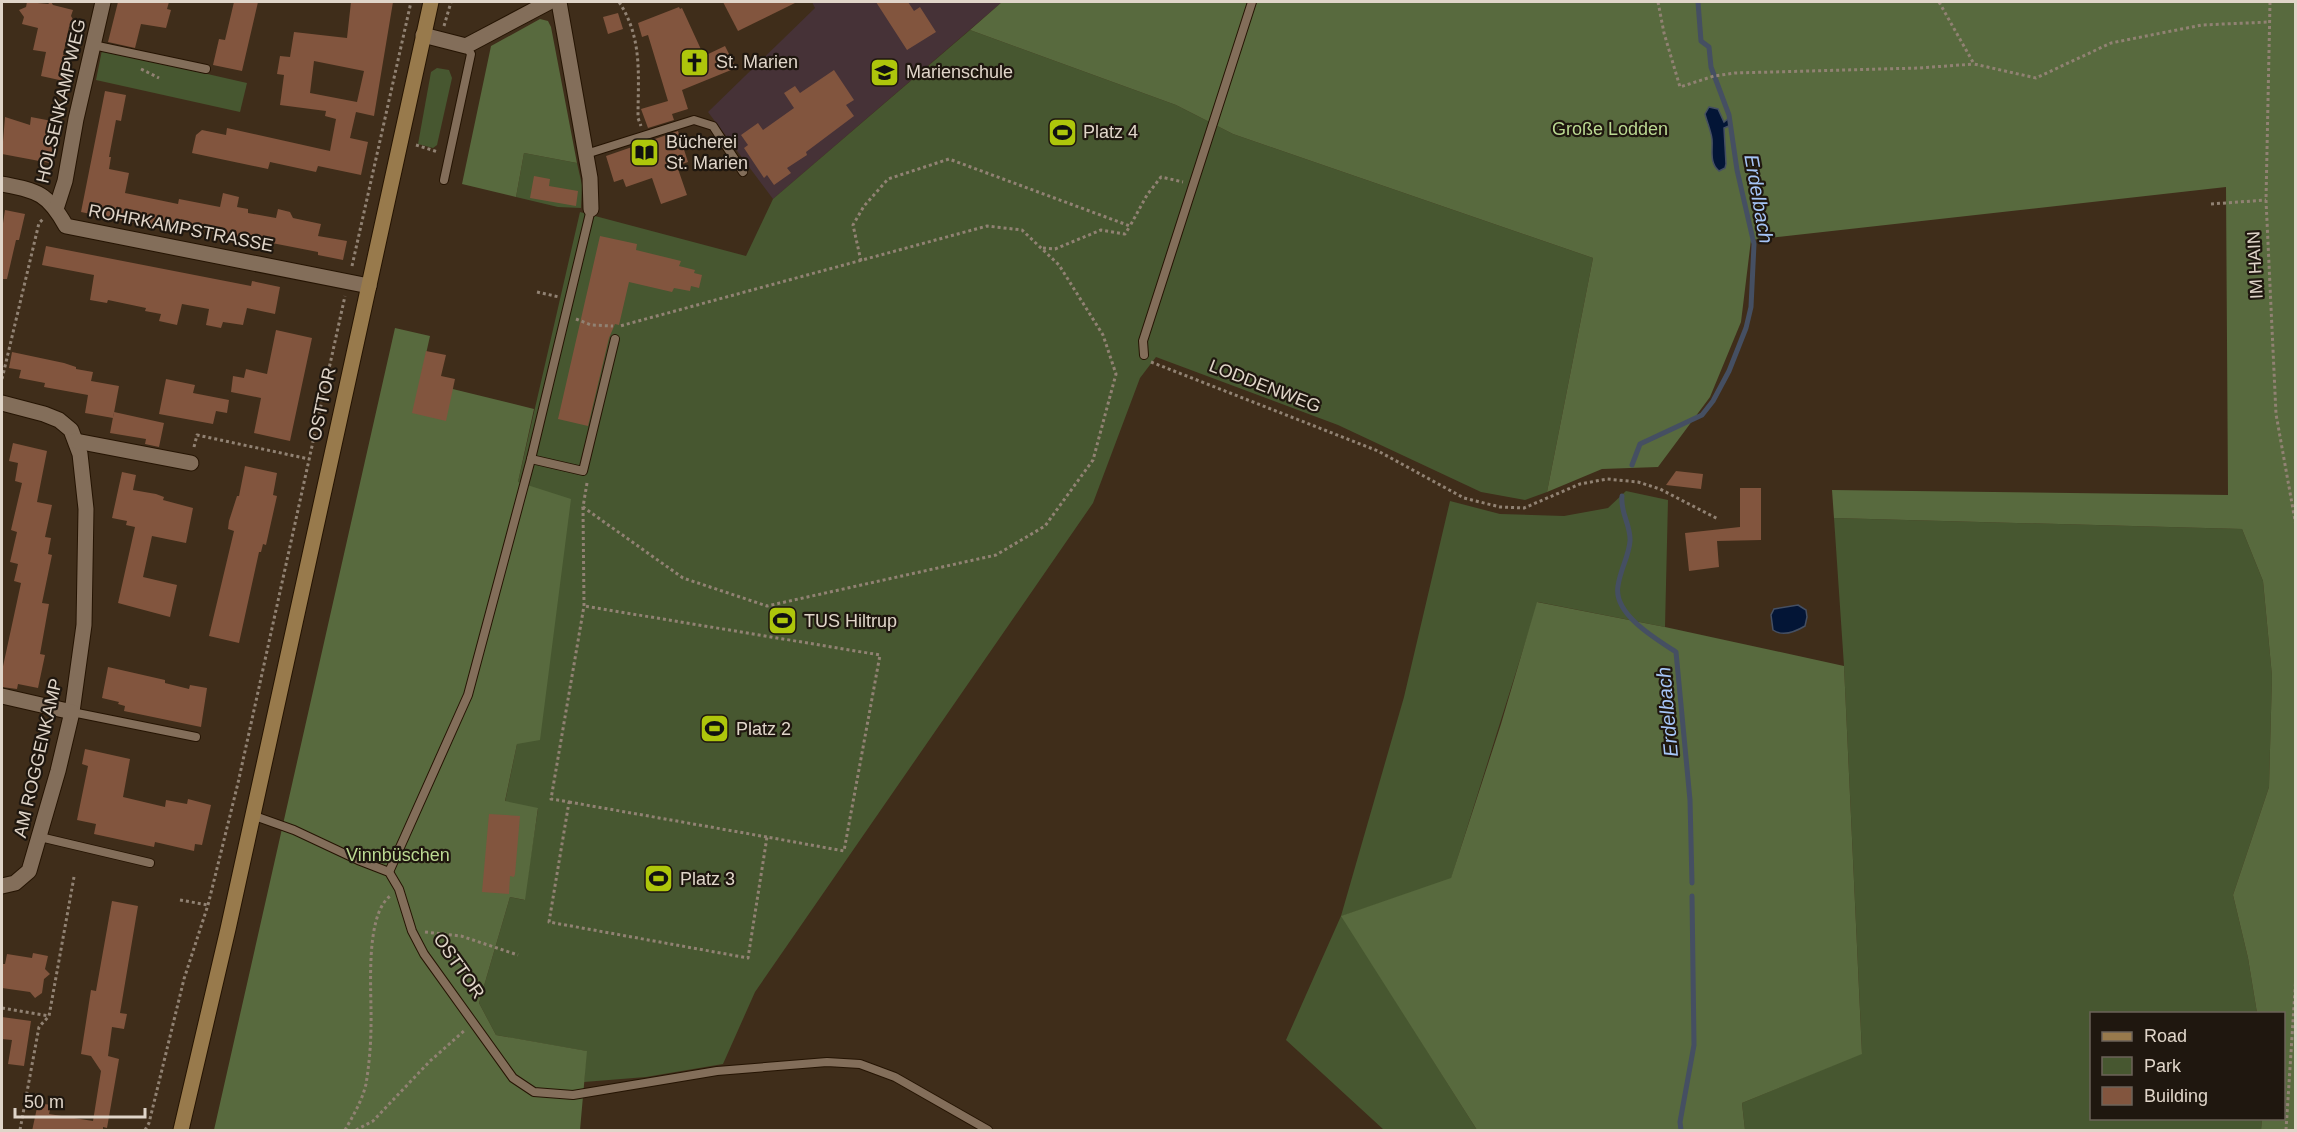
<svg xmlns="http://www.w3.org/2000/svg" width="2297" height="1132" viewBox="0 0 2297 1132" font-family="Helvetica,sans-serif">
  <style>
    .education { fill: #463237 }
    .green { fill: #475730 }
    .forest { fill: #586a3e }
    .water { fill: #031536; stroke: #454f62; stroke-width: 1.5 }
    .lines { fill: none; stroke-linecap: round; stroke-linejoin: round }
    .stream { stroke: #454f62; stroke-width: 5 }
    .building { fill: #82553e; fill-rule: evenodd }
    .lane-casing { stroke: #251403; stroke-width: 10 }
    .street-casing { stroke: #251403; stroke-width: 17 }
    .secondary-casing { stroke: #251403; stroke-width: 17 }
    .path { stroke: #918273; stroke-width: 3; stroke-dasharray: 3 3; stroke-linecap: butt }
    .lane { stroke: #836e5a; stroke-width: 8 }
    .street { stroke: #836e5a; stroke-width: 15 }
    .secondary { stroke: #987a4c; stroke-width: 15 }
    .labels { text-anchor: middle; stroke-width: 4.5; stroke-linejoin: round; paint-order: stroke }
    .poi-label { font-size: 18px; fill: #e0d5c9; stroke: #1f170f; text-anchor: start }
    .street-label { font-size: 18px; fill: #e0d5c9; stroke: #1f170f }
    .park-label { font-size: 18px; fill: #bbd992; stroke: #1f170f }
    .water-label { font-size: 20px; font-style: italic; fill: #a6c5f7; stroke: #1f170f }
  </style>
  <rect width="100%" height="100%" fill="#3f2d1a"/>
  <!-- education -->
  <path class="education" d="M 812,2 L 1002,2 L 773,199 L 708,112 L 815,8 Z"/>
  <!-- green -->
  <g class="green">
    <path d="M 970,30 L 1176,105 L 1233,134 L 1593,258 L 1547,492 L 1525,500 L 1481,492 L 1338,425 L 1156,357 L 1140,378 L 1093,503 L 755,992 L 723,1064 L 646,1077 L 584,1082 L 586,1051 L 496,1035 L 479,1003 L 510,897 L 524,900 L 538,809 L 505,802 L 517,744 L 518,482 L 580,212 L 746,256 L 773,199 Z"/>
    <path d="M 102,50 L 247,83 L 240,112 L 96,80 Z"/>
    <path d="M 437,68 L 449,70 L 452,78 L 437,145 L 433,148 L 418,144 L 431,72 Z"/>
    <path d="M 524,153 L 577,163 L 582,185 L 581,208 L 558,207 L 516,197 Z"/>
    <path d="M 1626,491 L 1668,500 L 1665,627 L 1538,602 L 1451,879 L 1342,916 L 1477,1130 L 1384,1130 L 1286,1040 L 1341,916 L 1404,697 L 1450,501 L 1500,514 L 1564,516 L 1608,508 Z"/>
    <path d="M 1834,518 L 2242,529 L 2263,581 L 2272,676 L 2269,787 L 2233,895 L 2248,958 L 2257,1013 L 2092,1014 L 2092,1118 L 2262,1119 L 2261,1130 L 1745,1130 L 1742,1103 L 1862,1053 L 1844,666 Z"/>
  </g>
  <!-- forest -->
  <g class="forest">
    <path d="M 1002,2 L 2295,2 L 2295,1130 L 2261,1130 L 2262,1119 L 2284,1118 L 2284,1014 L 2257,1013 L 2248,958 L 2233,895 L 2269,787 L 2272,676 L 2263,581 L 2242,529 L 1834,518 L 1832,490 L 2228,495 L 2226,187 L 1751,240 L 1741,322 L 1710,397 L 1658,467 L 1602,469 L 1547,492 L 1593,258 L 1233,134 L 1176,105 L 970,30 Z"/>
    <path d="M 540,19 L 548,21 L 551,27 L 577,163 L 524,153 L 516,197 L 462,184 L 491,46 Z"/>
    <path d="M 395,328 L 430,336 L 420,381 L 534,409 L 518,482 L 571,499 L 540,740 L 517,744 L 505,801 L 538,808 L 525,900 L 510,897 L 479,1003 L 496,1035 L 587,1051 L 580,1130 L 214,1130 Z"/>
    <path d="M 1537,602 L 1665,627 L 1844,666 L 1862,1054 L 1742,1103 L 1745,1130 L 1477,1130 L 1341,916 L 1451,878 L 1501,724 Z"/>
  </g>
  <!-- water -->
  <g class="water">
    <path d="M 1709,107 L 1718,109 L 1724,122 L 1729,118 L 1731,125 L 1724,128 L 1726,164 L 1725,168 L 1719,171 C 1709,163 1713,150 1712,139 C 1711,131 1707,122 1705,114 Z"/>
    <path d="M 1798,605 L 1806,610 L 1807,617 L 1805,626 C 1795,632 1783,637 1773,630 L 1771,615 L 1774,609 Z"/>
  </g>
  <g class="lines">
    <!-- stream -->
    <g class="stream">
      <path d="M 1632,465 L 1640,444 L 1702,415 L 1713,401 L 1729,371 L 1746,328 L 1751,307 L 1754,244 L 1737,170 L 1729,115 L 1711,67 L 1709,47 L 1701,41 L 1698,2"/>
      <path d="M 1622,496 C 1620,513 1631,525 1630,541 C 1629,556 1620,570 1618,586 C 1613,614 1656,639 1676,652 L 1690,800 L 1692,883"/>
      <path d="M 1681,1130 L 1680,1122 L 1694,1045 L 1692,896"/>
    </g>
  </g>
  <!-- building -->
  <g class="building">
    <path d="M 27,2 L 48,4 L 51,2 L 53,5 L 73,10 L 71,16 L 75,23 L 69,27 L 63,55 L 69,56 L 64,81 L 41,76 L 46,52 L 33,50 L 38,28 L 22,24 L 24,17 L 19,10 L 26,7 Z"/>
    <path d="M 118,2 L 169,2 L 167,9 L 171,10 L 166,28 L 141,24 L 135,48 L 108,42 Z"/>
    <path d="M 234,2 L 258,2 L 242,71 L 213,65 L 219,39 L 225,40 Z"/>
    <path d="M 351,2 L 393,2 L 374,116 L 356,112 L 350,138 L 368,142 L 361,175 L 318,166 L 316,172 L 270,162 L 268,169 L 192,153 L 196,135 L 202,130 L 226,135 L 227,128 L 330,151 L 336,119 L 325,116 L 326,111 L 280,105 L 284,75 L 277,74 L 280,56 L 290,57 L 294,32 L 347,38 ZM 314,61 L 364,71 L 357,102 L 310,93 Z"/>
    <path d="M 723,2 L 797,2 L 738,31 Z"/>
    <path d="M 876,2 L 908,2 L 914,11 L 920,7 L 936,32 L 907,50 Z"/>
    <path d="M 679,7 L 680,9 L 682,8 L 704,56 L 725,46 L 736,68 L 682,90 L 688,109 L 672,114 L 674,120 L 648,128 L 641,109 L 668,101 L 648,35 L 642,37 L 638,23 Z"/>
    <path d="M 618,13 L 623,29 L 608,34 L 603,17 Z"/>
    <path d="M 834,70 L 854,100 L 846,105 L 854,116 L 806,152 L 807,155 L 787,168 L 791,173 L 774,185 L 767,175 L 764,178 L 744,148 L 748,145 L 741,135 L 758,123 L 763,130 L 794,108 L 784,93 L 795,86 L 800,93 Z"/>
    <path d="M 105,91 L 126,95 L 121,121 L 116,120 L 109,157 L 111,157 L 109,169 L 129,173 L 125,193 L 178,204 L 179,199 L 220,207 L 223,193 L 239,197 L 237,207 L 248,209 L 248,213 L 276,218 L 278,209 L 290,212 L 293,218 L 321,224 L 318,236 L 347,241 L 343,260 L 318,255 L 318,252 L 159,221 L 158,228 L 81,212 Z"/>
    <path d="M 5,117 L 30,125 L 31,117 L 57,122 L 50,163 L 2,154 Z"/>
    <path d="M 678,131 L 688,162 L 677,166 L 687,195 L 661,204 L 652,178 L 626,187 L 623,179 L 614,182 L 606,156 Z"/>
    <path d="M 534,176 L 550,179 L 549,186 L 578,191 L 576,206 L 530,198 Z"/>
    <path d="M 5,210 L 25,214 L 19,240 L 16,240 L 7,279 L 2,279 L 2,230 Z"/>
    <path d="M 600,236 L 637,244 L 636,250 L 681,261 L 679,266 L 695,270 L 694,273 L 702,275 L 699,288 L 691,286 L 690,291 L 674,288 L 672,292 L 629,282 L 619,325 L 615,324 L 609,338 L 588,426 L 558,419 Z"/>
    <path d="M 46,246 L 251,286 L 252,281 L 280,287 L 275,314 L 247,308 L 243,325 L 223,322 L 221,328 L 206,325 L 209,309 L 182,304 L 177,325 L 159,321 L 161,314 L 145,311 L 146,308 L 108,300 L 107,303 L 90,300 L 94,275 L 42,265 Z"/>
    <path d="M 276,330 L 312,338 L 290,441 L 254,433 L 261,398 L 231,392 L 233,376 L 244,378 L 246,369 L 267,374 Z"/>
    <path d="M 426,351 L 446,355 L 441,376 L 455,379 L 446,421 L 412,413 Z"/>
    <path d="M 12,352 L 64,363 L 76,367 L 76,369 L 93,372 L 91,381 L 119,386 L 113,418 L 85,413 L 88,395 L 44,387 L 45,383 L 19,378 L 21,370 L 9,368 Z"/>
    <path d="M 166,379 L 195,385 L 193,393 L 229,400 L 227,413 L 216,411 L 213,424 L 159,414 Z"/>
    <path d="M 114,412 L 164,423 L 159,447 L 145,444 L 146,439 L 110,433 Z"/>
    <path d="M 13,443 L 47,451 L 37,502 L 52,505 L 45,537 L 51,538 L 48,554 L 52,555 L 42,603 L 49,604 L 40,654 L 45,655 L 38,688 L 18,684 L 17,689 L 2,687 L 2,671 L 21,583 L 14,581 L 18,564 L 10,562 L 17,532 L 11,530 L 22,483 L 15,481 L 18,463 L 9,461 Z"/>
    <path d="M 245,466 L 277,473 L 273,495 L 277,496 L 266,545 L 263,544 L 261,552 L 259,552 L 239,643 L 209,636 L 234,531 L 228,529 L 229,521 L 237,496 L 239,496 Z"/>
    <path d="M 1676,471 L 1703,474 L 1701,489 L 1666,485 Z"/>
    <path d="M 122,472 L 136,475 L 133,490 L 156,494 L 164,497 L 163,500 L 193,508 L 186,543 L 152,536 L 143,577 L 177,585 L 170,617 L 118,603 L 135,527 L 126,525 L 127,521 L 112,518 Z"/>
    <path d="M 1740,488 L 1761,488 L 1761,540 L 1717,541 L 1719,567 L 1689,571 L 1685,533 L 1740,527 Z"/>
    <path d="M 108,667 L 165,680 L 165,683 L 189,689 L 190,685 L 207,688 L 201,727 L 124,711 L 125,706 L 118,704 L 119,702 L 102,698 Z"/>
    <path d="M 85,749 L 130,759 L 123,797 L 165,807 L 166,800 L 187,804 L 188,799 L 211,805 L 202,845 L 195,844 L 194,851 L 155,842 L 154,847 L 94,834 L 96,824 L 77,820 L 88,766 L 82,764 Z"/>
    <path d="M 489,814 L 520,816 L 515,874 L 514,877 L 510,876 L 509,894 L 482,892 Z"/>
    <path d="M 112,901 L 138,906 L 120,1013 L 127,1014 L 124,1029 L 112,1027 L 108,1056 L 119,1059 L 107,1128 L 103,1127 L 103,1131 L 32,1131 L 38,1103 L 51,1105 L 49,1114 L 93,1121 L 101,1071 L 91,1056 L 81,1054 L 91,990 L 96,991 Z"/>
    <path d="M 33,953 L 48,956 L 45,969 L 50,974 L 44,979 L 42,993 L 35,998 L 30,992 L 2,988 L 2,964 L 5,964 L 7,954 L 32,958 Z"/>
    <path d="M 2,1017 L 31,1021 L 24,1066 L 8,1064 L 12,1040 L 2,1039 Z"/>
  </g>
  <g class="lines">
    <defs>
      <g id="lane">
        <path d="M 93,45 L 206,69"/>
        <path d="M 586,154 L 694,120 L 713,126 L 743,172"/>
        <path d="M 444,180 L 471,54 L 466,46"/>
        <path d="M 1144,355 L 1143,341 L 1252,2"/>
        <path d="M 531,459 L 583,471 L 615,339"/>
        <path d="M 72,712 L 196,737"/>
        <path d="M 252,815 L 294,830 L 358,860 L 389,872 L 399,889 L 412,931 L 424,954 L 513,1078 L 534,1092 L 573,1095 L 717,1071 L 827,1062 L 860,1064 L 895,1077 L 988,1130"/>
        <path d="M 40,837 L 150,863"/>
        <path d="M 389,872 L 468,695 L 531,459 L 591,209"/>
      </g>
      <g id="street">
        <path d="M 559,2 L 590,178 L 591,209"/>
        <path d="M 423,35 L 466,46 L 549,2"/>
        <path d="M 2,184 C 37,191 47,192 66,226 L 369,286"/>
        <path d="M 56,209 L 65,181 L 76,119 L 103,2"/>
        <path d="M 2,403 L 44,414 L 59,420 L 71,430 L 80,454 L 86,509 L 84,625 L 72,712 L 58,771 L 29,871 L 15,883 L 2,886"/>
        <path d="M 76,441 L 191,463"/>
        <path d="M 2,696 L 72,712"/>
      </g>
      <path id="secondary" d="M 181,1130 L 228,929 L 431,2"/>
    </defs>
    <!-- lane casing -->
    <use href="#lane" class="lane-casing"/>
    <!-- street casing -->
    <use href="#street" class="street-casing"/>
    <!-- secondary casing -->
    <use href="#secondary" class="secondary-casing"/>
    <!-- path -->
    <g class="path">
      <path d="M 619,2 C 643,38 638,76 638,118 L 641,126"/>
      <path d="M 1658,2 L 1664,33 L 1680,87 L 1714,76 L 1735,73 L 1919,68 L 1974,64"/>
      <path d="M 1939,2 L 1974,64 L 2036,78 L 2111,43 L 2202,25 L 2269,22"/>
      <path d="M 2270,2 L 2266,200 L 2276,414 L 2296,526"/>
      <path d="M 444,26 L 451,2"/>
      <path d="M 141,69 L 159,78"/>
      <path d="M 416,145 L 438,152"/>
      <path d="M 2211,204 L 2266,200"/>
      <path d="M 1043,248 L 1055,249 L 1101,230 L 1125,234 L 1130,226"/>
      <path d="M 861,261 L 853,225 L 864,206 L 888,179 L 949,159 L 1130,226 L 1147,195 L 1161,177 L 1183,182"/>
      <path d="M 352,266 L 411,2"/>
      <path d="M 537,292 L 559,297"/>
      <path d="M 576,319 L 591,325 L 613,326"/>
      <path d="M 1151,362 L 1378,451 L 1464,498 L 1500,507 L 1524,508 L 1580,484 L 1607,479 L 1638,482 L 1660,489 L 1718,519"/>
      <path d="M 2,379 L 39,223 L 43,219"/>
      <path d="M 194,447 L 197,435 L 309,459"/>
      <path d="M 587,483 L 583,507 L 683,578 L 767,606 L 996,555 L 1045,526 L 1093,460 L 1116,374 L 1103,335 L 1059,265 L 1022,230 L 987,226 L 620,326"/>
      <path d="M 583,507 L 584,606 L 551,799 L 569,802 L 549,922 L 748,958 L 767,837 L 844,851 L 880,655 L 584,606"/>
      <path d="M 569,802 L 767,837"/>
      <path d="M 180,900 L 208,905"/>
      <path d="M 425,932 L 461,936 L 518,955"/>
      <path d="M 2,1008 L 49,1016"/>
      <path d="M 20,1130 L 39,1027 L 49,1016 L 74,877"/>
      <path d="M 145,1130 L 149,1123 L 184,979 L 208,905 L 238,783 L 345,296"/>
      <path d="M 345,1130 C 353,1116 362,1101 366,1084 C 369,1066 371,1044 371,1025 C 372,993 364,917 390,896"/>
      <path d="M 356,1130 L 373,1121 L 430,1061 L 464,1031"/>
      <path d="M 2286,1130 L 2296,975"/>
    </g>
    <!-- lane -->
    <use href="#lane" class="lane"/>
    <!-- street -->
    <use href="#street" class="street"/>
    <!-- secondary -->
    <use href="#secondary" class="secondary"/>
  </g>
  <!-- icons -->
  <defs>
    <symbol id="church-square" viewBox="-11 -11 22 22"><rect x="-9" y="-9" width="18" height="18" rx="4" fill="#aec60b" stroke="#1f170f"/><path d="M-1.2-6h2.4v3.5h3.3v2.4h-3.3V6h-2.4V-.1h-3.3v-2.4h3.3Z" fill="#111"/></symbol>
    <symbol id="school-square" viewBox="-11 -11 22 22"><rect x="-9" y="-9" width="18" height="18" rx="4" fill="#aec60b" stroke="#1f170f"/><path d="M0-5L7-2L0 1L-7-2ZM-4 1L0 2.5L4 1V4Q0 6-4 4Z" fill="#111"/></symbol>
    <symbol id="stadium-square" viewBox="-11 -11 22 22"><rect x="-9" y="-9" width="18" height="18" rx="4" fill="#aec60b" stroke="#1f170f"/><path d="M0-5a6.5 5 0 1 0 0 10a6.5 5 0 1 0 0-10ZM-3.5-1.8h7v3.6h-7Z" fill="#111"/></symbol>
    <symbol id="library-square" viewBox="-11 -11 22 22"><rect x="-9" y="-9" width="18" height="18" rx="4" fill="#aec60b" stroke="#1f170f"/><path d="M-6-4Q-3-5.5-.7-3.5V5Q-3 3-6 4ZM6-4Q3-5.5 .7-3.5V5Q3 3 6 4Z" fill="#111"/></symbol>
  </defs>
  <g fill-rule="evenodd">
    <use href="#church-square" x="678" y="46" width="33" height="33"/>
    <use href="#school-square" x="868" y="56" width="33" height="33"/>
    <use href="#stadium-square" x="1046" y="116" width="33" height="33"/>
    <use href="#library-square" x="628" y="136" width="33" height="33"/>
    <use href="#stadium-square" x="766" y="604" width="33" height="33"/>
    <use href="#stadium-square" x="698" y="712" width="33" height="33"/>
    <use href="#stadium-square" x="642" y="862" width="33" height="33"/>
  </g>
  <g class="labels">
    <!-- poi labels -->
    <g class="poi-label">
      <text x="716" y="68">St. Marien</text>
      <text x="906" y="78">Marienschule</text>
      <text x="1083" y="138">Platz 4</text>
      <text x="666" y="148">Bücherei<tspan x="666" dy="21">St. Marien</tspan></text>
      <text x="804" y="627">TUS Hiltrup</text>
      <text x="736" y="735">Platz 2</text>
      <text x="680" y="885">Platz 3</text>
    </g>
    <!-- street labels -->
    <g class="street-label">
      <text transform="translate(61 101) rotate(-77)" y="6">HOLSENKAMPWEG</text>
      <text transform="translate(181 228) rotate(11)" y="6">ROHRKAMPSTRASSE</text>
      <text transform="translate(2255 265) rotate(-93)" y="6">IM HAIN</text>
      <text transform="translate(1265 386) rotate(21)" y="6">LODDENWEG</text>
      <text transform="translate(322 404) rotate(-78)" y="6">OSTTOR</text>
      <text transform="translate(38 758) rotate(-77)" y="6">AM ROGGENKAMP</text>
      <text transform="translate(459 966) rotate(55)" y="6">OSTTOR</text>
    </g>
    <!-- park labels -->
    <g class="park-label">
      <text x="1610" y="135">Große Lodden</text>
      <text x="398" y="861">Vinnbüschen</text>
    </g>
    <!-- water labels -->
    <g class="water-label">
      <text transform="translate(1759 199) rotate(80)" y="7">Erdelbach</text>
      <text transform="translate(1667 712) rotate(-95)" y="7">Erdelbach</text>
    </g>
  </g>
  <!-- border -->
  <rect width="2297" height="1132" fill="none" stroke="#e0d5c9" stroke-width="6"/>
  <!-- legend -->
  <rect x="2090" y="1012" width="195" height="108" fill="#1f170f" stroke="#6c6359" stroke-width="1.5"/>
  <rect x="2102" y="1032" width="30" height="9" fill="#987a4c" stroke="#6c6359" stroke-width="1.5"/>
  <text x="2144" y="1042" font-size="18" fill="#e0d5c9">Road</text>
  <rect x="2102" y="1057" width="30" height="18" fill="#475730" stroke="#6c6359" stroke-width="1.5"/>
  <text x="2144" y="1072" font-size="18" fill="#e0d5c9">Park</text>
  <rect x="2102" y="1087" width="30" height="18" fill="#82553e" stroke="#6c6359" stroke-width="1.5"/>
  <text x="2144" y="1102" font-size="18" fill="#e0d5c9">Building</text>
  <!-- scale -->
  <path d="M15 1108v9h130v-9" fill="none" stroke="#e0d5c9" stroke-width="3"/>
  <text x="24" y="1108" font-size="18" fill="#e0d5c9" stroke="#1f170f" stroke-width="4.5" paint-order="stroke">50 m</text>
</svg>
